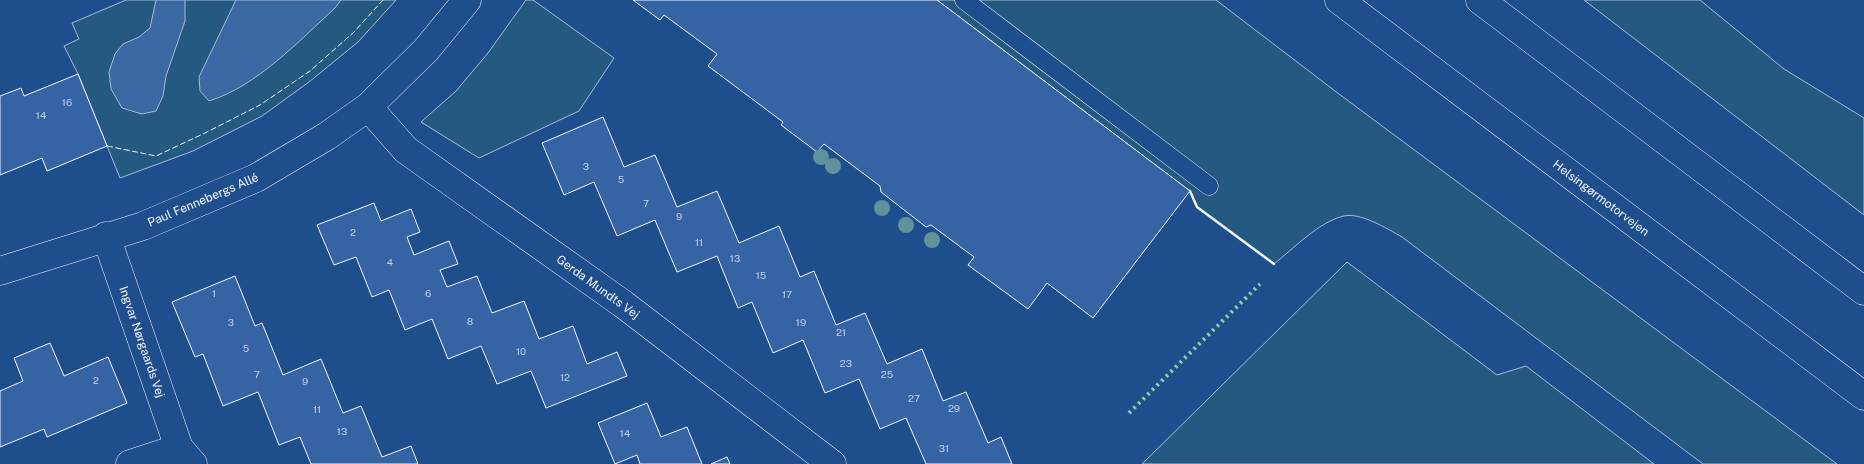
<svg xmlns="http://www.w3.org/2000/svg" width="1864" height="464" viewBox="0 0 1864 464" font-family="'Public Sans',sans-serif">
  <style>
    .green { fill: #245a82; stroke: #a8bbd7 }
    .water { fill: #3b69a3; stroke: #a8bbd7 }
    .building { fill: #3563a3; stroke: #f2f6ff }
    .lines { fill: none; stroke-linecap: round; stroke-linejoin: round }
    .lane-casing { stroke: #f2f6ff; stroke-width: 19 }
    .street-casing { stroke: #f2f6ff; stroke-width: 29 }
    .highway-casing { stroke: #f2f6ff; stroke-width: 29 }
    .lane { stroke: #1f4e8c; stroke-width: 18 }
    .street { stroke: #1f4e8c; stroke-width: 28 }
    .highway { stroke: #1f4e8c; stroke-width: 28 }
    .hedge { stroke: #97c8a6; stroke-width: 4; stroke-dasharray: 2.5 4; stroke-linecap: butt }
    .fence { stroke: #f2f6ff; stroke-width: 1; stroke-dasharray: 6 2.5; stroke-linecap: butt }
    .wall { stroke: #f2f6ff; stroke-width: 2.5 }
    .tree { fill: #61919a }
    .labels { text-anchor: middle; stroke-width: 4; stroke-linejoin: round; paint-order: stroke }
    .number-label { font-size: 10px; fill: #c3d1e8 }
    .street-label { font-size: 12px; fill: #f2f6ff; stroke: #1f4e8c }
  </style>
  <rect width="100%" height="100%" fill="#1f4e8c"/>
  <!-- green -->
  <g class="green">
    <path d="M 126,0 L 396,0 L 358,42 L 309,82 L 262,116 L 193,151 L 120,178 L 78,74 L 64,46 L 79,39 L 72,23 Z"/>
    <path d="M 526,0 L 533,0 L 614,58 L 579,111 L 479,158 L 421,122 L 456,91 L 488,53 Z"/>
    <path d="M 937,0 L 1216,0 L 1335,91 L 1837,464 L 1703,464 L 1402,237 C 1388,229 1360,212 1344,216 C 1320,221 1293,249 1274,264 L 1197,207 L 1190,191 Z"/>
    <path d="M 1584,0 L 1700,0 L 1784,69 L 1864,118 L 1864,215 Z"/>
    <path d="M 1347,262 L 1497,375 L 1526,366 L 1654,464 L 1142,464 Z"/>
  </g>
  <!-- water -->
  <g class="water">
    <path d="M 156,0 L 185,0 L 185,21 L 166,76 L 163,96 L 156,111 L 142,114 L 122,108 L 111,89 L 109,72 L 115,54 L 123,44 L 139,37 L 150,28 Z"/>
    <path d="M 236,0 L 341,0 L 335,8 C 299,41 257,86 209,101 L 200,91 L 199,77 Z"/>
  </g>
  <!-- building -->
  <g class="building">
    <path d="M 633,0 L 937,0 L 1190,191 L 1093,318 L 1047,283 L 1028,309 L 968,265 L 974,257 L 931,225 L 926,227 L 881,192 L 880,186 L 824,144 L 817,152 L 781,125 L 783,122 L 708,66 L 717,54 L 664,15 L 660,20 Z"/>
    <path d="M 78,74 L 107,146 L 47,171 L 42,158 L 0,175 L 0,96 L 21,88 L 24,96 Z"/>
    <path d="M 603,117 L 624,167 L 655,155 L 677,207 L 717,191 L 739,243 L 779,226 L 800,277 L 814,271 L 836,325 L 865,313 L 887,364 L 922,349 L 943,401 L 966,392 L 988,443 L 1001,437 L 1012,464 L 926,464 L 906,418 L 880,429 L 859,379 L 825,393 L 803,340 L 773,353 L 752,302 L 738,308 L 717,256 L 677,272 L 655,220 L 617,236 L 594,182 L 564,195 L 542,143 Z"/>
    <path d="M 374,203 L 381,221 L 411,209 L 420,232 L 407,237 L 414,255 L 449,241 L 458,264 L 440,270 L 447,287 L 477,276 L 492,313 L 524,301 L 539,339 L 573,326 L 587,364 L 617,352 L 627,376 L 546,408 L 531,371 L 497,384 L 481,346 L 448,359 L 432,319 L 405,330 L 389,290 L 372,297 L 356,257 L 334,265 L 317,225 Z"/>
    <path d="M 235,276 L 255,326 L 262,323 L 283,375 L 321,359 L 343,413 L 361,406 L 382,457 L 411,446 L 418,464 L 311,464 L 300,437 L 279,445 L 258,392 L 223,406 L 203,354 L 195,357 L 172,302 Z"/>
    <path d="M 50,343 L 64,376 L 108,357 L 127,403 L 47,437 L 44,429 L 0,447 L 0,391 L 23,381 L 14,358 Z"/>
    <path d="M 647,403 L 661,437 L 687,427 L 702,464 L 640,464 L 637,455 L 615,464 L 598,423 Z"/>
    <path d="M 727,457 L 730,464 L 711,464 Z"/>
  </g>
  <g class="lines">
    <defs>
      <path id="lane" d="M 964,0 L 1209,186"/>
      <g id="street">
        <path d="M 368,107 L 406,150 L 623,304 L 832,464"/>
        <path d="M 106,236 L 179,448 L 193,464"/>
        <path d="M 0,271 L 143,226 L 256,178 L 327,136 L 368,107 L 426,50 L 467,0"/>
        <path d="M 130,464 L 179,448"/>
      </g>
      <g id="highway">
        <path d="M 1339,0 L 1864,396"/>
        <path d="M 1480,0 L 1864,291"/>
      </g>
    </defs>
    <!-- lane casing -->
    <use href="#lane" class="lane-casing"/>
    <!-- street casing -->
    <use href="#street" class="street-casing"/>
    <!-- highway casing -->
    <use href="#highway" class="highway-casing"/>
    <!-- lane -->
    <use href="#lane" class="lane"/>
    <!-- street -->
    <use href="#street" class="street"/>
    <!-- highway -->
    <use href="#highway" class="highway"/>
    <!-- hedge -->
    <path class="hedge" d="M 1129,413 L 1260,284"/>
    <!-- fence -->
    <path class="fence" d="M 107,146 L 156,156 L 205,133 L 260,105 L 310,71 L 354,32 L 383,0"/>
    <!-- wall -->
    <path class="wall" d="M 1190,191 L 1197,207 L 1274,264"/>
  </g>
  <!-- trees -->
  <g class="tree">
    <circle cx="821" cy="157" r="8"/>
    <circle cx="833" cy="166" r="8"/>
    <circle cx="882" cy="208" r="8"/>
    <circle cx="906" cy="225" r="8"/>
    <circle cx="932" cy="240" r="8"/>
  </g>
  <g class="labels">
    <!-- number labels -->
    <g class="number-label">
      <text x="67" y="106">16</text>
      <text x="41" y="119">14</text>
      <text x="586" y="170">3</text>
      <text x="621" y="183">5</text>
      <text x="646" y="207">7</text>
      <text x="679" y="220">9</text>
      <text x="353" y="236">2</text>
      <text x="699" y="246">11</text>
      <text x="735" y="262">13</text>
      <text x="390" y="266">4</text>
      <text x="761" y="279">15</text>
      <text x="214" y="297">1</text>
      <text x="428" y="297">6</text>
      <text x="787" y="298">17</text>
      <text x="470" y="325">8</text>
      <text x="231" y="326">3</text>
      <text x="801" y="326">19</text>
      <text x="841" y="336">21</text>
      <text x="246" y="352">5</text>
      <text x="521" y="355">10</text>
      <text x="846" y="367">23</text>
      <text x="257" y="378">7</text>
      <text x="887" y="378">25</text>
      <text x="565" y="381">12</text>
      <text x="96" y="384">2</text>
      <text x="305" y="385">9</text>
      <text x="914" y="402">27</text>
      <text x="954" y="412">29</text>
      <text x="317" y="413">11</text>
      <text x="342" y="435">13</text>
      <text x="625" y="437">14</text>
      <text x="944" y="452">31</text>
    </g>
    <!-- street labels -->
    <g class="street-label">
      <text transform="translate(1601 198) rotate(37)" y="4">Helsingørmotorvejen</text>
      <text transform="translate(203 200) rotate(-23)" y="4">Paul Fennebergs Allé</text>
      <text transform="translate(598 287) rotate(36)" y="4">Gerda Mundts Vej</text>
      <text transform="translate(142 342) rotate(71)" y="4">Ingvar Nørgaards Vej</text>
    </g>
  </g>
</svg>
